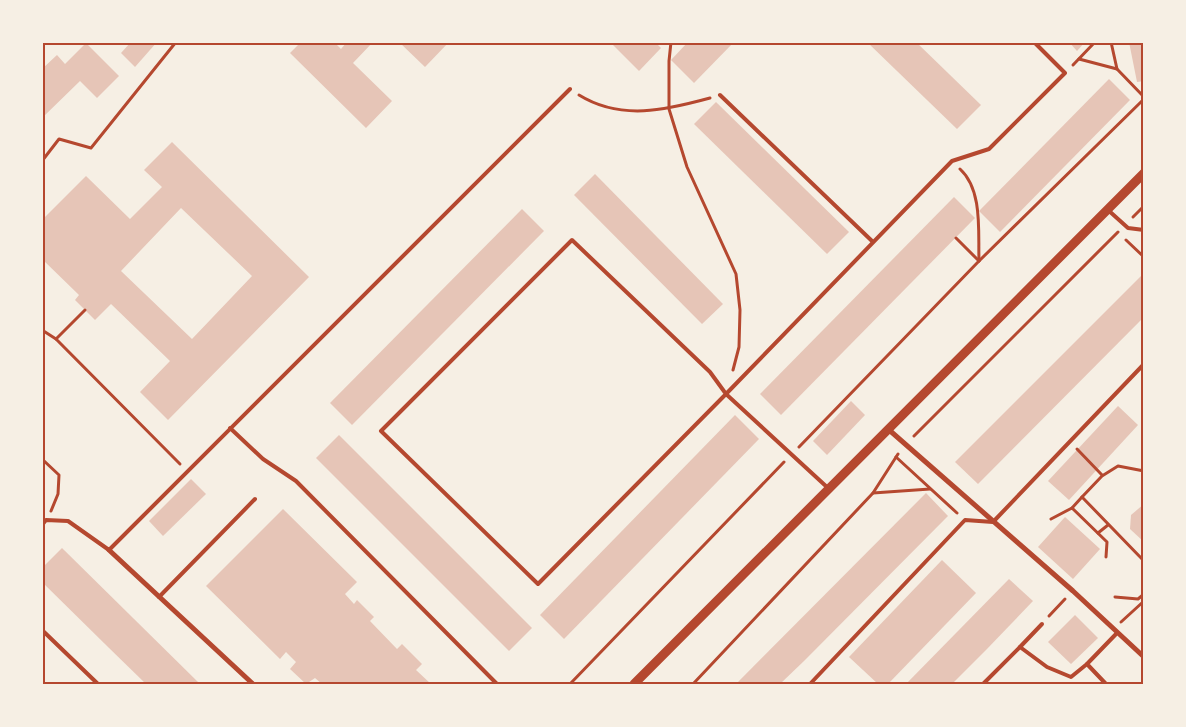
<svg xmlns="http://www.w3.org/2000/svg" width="1186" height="727" viewBox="0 0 1186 727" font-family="'IBM Plex Sans',sans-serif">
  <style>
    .building { fill: #e6c5b7; fill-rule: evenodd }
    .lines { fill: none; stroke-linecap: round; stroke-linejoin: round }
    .path { stroke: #b5482f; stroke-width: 3 }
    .service { stroke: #b5482f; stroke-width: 4 }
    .minor { stroke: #b5482f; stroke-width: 5 }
    .tertiary { stroke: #b5482f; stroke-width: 9 }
    .neatline { fill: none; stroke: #b5482f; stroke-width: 2 }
  </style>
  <rect width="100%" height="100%" fill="#f6efe4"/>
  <!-- building -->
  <g class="building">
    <path d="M 131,42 L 157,42 L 135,67 L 121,53 Z"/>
    <path d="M 301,42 L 334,42 L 341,49 L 347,42 L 373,42 L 353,63 L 392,101 L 366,128 L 290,53 Z"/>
    <path d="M 399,42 L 449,42 L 425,67 Z"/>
    <path d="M 610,42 L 655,42 L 661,48 L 639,71 Z"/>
    <path d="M 688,42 L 734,42 L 694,83 L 671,60 Z"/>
    <path d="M 867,42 L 916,42 L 981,105 L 957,129 Z"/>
    <path d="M 1069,42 L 1085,42 L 1077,51 Z"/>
    <path d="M 1129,42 L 1144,42 L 1144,81 L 1137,82 Z"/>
    <path d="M 86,43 L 119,76 L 97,98 L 80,81 L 42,118 L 42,69 L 57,55 L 65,64 Z"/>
    <path d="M 1109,79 L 1130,100 L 1000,232 L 979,211 Z"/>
    <path d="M 716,102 L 849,232 L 827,254 L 694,124 Z"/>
    <path d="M 172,142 L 309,277 L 168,420 L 140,392 L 170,361 L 111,304 L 95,320 L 75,300 L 79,295 L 42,259 L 42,220 L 86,176 L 130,219 L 162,187 L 144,170 ZM 181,208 L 252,276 L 192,339 L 121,271 Z"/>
    <path d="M 595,174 L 723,304 L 702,324 L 574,195 Z"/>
    <path d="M 954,197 L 975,218 L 781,415 L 760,394 Z"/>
    <path d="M 522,209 L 544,231 L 352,425 L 330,403 Z"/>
    <path d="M 1144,273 L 1144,317 L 978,484 L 955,462 Z"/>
    <path d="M 851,401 L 865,415 L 827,455 L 813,441 Z"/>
    <path d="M 1118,406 L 1138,425 L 1069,500 L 1048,481 Z"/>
    <path d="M 735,415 L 759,439 L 564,639 L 540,615 Z"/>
    <path d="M 339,435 L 532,628 L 509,651 L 316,458 Z"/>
    <path d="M 191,479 L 206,494 L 163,536 L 149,521 Z"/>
    <path d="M 926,493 L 948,516 L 804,661 L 780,684 L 736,684 Z"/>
    <path d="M 1144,504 L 1144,542 L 1130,529 L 1131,515 Z"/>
    <path d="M 283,509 L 357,582 L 345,594 L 354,604 L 357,600 L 374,617 L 370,621 L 397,649 L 402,644 L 422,664 L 416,670 L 431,684 L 322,684 L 315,678 L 306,684 L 290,669 L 296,662 L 286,652 L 280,659 L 206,586 Z"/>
    <path d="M 1065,517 L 1100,549 L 1073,579 L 1038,547 Z"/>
    <path d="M 62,548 L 200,684 L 146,684 L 107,646 L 42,582 L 42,568 Z"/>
    <path d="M 942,560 L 976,593 L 888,684 L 878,684 L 849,657 Z"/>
    <path d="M 1009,579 L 1033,601 L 986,650 L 952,684 L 906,684 Z"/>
    <path d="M 1075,615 L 1098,638 L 1071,664 L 1048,642 Z"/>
  </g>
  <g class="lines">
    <!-- path -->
    <g class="path">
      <path d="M 671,42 L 669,61 L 669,109 L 687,167 L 736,274 L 740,310 L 739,347 L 733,370"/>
      <path d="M 1111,42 L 1117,69"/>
      <path d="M 1079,59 L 1117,69 L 1144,97"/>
      <path d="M 1073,65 L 1095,42"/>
      <path d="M 579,95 C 621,121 666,110 710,98"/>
      <path d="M 42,161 L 59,139 L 91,148 L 176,42"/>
      <path d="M 960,169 C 983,190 978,232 979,261"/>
      <path d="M 1133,217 L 1144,206"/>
      <path d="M 956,238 L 979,261"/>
      <path d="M 1126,240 L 1144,257"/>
      <path d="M 85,310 L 56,339 L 180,464"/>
      <path d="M 42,330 L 56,339"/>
      <path d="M 914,436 L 1118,232"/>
      <path d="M 799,447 L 979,261 L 1144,99"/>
      <path d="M 1077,449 L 1102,475"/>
      <path d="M 896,457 L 957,513"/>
      <path d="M 42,459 L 59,475 L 58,494 L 51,511"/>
      <path d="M 1144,471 L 1118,466 L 1102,476 L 1082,497 L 1144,561"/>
      <path d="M 873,493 L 930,489"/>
      <path d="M 1072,508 L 1082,497"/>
      <path d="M 1051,519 L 1072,508 L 1107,542 L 1106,557"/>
      <path d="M 1098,533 L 1108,525"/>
      <path d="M 1115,597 L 1138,599 L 1144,594"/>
      <path d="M 1049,616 L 1065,599"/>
      <path d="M 1121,622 L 1144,601"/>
      <path d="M 570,684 L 784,462"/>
      <path d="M 693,684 L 873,493 L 898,454"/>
    </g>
    <!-- service -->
    <g class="service">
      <path d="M 720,95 L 872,241"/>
      <path d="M 1108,210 L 1128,228 L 1144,230"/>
      <path d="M 230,428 L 263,459 L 296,481 L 497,684"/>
      <path d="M 828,488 L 726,394 L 538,584 L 381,431 L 572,240 L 710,372 L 726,394 L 952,161 L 989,149 L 1065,73 L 1034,42"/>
      <path d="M 42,525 L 46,520 L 68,521 L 109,550 L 570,89"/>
      <path d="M 159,597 L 255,499"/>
      <path d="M 42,630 L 98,684"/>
      <path d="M 1020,647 L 1042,624"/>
      <path d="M 810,684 L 965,520 L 993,522 L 1144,364"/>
      <path d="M 983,684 L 1020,647 L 1047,667 L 1071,677 L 1087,664"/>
      <path d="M 1106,684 L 1087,664 L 1117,633"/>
    </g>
    <!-- minor -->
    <g class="minor">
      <path d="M 888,429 L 1073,591 L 1144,657"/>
      <path d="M 109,550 L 253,684"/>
    </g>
    <!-- tertiary -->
    <path class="tertiary" d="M 634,684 L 1144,173"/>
  </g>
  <!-- border -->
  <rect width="1186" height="727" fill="none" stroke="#f6efe4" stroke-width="88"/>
  <rect x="44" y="44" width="1098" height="639" class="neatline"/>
</svg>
